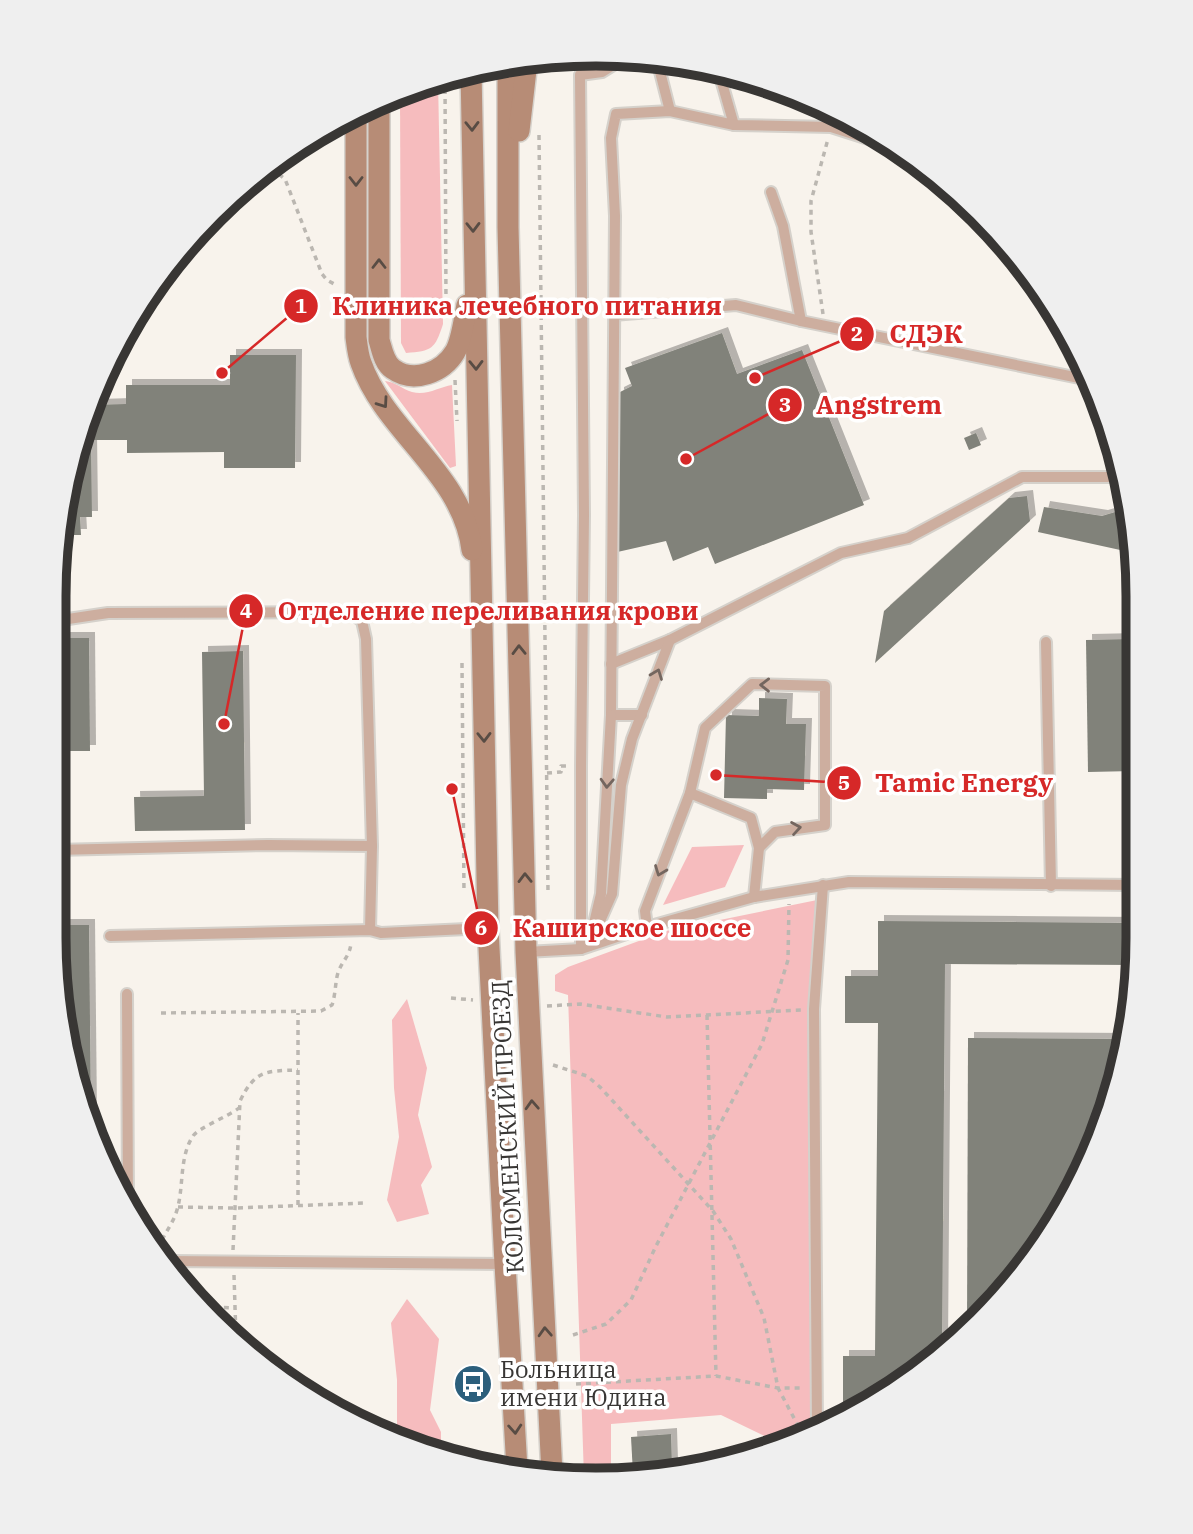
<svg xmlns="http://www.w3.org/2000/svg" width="1193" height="1534" viewBox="0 0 1193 1534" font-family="'IBM Plex Serif',serif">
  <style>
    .green { fill: #f6bcbe }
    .building { fill: #81827a; filter: url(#shadow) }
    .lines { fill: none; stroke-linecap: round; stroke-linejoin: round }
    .service-casing { stroke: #d5d1cb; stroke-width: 14 }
    .secondary-casing { stroke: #d5d1cb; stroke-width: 24 }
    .path { stroke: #bbb7b1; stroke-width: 3.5; stroke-dasharray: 5 5; stroke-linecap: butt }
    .service { stroke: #cdae9f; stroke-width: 10 }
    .secondary { stroke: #b78c76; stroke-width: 21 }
    .oneway { stroke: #584c44 }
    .oneway2 { stroke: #74665f }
    .labels { text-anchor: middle; stroke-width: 7; stroke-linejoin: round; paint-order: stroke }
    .street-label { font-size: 24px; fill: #383634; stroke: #fff }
    .poi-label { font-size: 24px; fill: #383634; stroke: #fff; text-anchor: start }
    .rim { fill: none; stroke: #383634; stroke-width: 9 }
    .leader { fill: none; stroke: #d62828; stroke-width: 2.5 }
    .callout-dot { fill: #d62828; stroke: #fff; stroke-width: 2.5 }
    .mark-label { font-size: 21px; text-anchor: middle; font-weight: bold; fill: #fff }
    .callout-label { font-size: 26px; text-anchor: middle; font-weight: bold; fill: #d62828; stroke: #fff; stroke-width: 7; stroke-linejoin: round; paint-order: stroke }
  </style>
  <defs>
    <filter id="shadow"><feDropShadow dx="6" dy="-6" stdDeviation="0" flood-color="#0004"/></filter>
  </defs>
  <rect width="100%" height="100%" fill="#f8f3ec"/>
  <!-- green -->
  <g class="green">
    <path d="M 438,81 L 443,324 C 435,349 432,351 406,353 L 401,343 L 400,92 Z"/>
    <path d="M 385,381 C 396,382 402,389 412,392 C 427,396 439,387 452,385 L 456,466 L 450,468 Z"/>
    <path d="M 744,845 L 725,887 L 663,905 L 692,847 Z"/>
    <path d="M 822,899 L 816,1429 L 783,1445 L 721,1415 L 611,1424 L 611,1477 L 597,1480 L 584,1478 L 568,995 L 555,991 L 555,975 L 568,967 L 666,931 Z"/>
    <path d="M 407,999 L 427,1068 L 418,1115 L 432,1167 L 421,1185 L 429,1214 L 397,1222 L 387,1200 L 399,1137 L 394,1088 L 392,1020 Z"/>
    <path d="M 407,1299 L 439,1339 L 430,1410 L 441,1432 L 441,1455 L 412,1443 L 397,1428 L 397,1380 L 391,1323 Z"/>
  </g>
  <!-- building -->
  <g class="building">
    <path d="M 722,333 L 737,374 L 802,350 L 864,505 L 715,564 L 708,547 L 673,561 L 666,541 L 613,553 L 618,393 L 632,386 L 625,368 Z"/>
    <path d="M 230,355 L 296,355 L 295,468 L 224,468 L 224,452 L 127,453 L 127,440 L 91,440 L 92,517 L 80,517 L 81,535 L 61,535 L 83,423 L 93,405 L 126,404 L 126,385 L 230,385 Z"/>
    <path d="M 976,433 L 981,445 L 969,450 L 964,438 Z"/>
    <path d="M 1027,496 L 1030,521 L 875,663 L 884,611 L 1009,498 Z"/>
    <path d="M 1044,507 L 1102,516 L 1122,510 L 1131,512 L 1134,526 L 1134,553 L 1038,532 Z"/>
    <path d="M 55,638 L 89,638 L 90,751 L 56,751 Z"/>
    <path d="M 1132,639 L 1134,771 L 1088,772 L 1086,640 Z"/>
    <path d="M 243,651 L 245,830 L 135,831 L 134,797 L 204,796 L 202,652 Z"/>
    <path d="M 759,698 L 787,699 L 786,724 L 806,724 L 804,790 L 767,789 L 767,799 L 724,798 L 726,715 L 759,716 Z"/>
    <path d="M 878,921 L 1134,923 L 1134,965 L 945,964 L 942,1352 L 897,1389 L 867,1404 L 843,1404 L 843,1356 L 875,1356 L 878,1023 L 845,1023 L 845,976 L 878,976 Z"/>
    <path d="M 54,925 L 89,925 L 91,1121 L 73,1078 Z"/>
    <path d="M 968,1038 L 1127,1039 L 1110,1112 L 1048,1238 L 980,1321 L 967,1331 Z"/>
    <path d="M 671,1434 L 672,1467 L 633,1474 L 631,1437 Z"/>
  </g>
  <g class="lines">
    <defs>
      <g id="service">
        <path d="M 657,60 L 670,111"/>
        <path d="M 718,69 L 734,125"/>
        <path d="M 771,192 L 783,226 L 801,321 L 1089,380"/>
        <path d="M 613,315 L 736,305 L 801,321"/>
        <path d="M 55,621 L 108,613 L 349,612 L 362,621 L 366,639 L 372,846 L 370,930"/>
        <path d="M 1046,642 L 1051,886"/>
        <path d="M 611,664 L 670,640 L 841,553 L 908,538 L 1022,477 L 1123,477"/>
        <path d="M 642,715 L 611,715 L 615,216 L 611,138 L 616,114 L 670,111 L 734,125 L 831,127 L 903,150"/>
        <path d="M 690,793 L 751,818 L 759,848"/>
        <path d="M 55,850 L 268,845 L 372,846"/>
        <path d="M 595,919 L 601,894 L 611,715"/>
        <path d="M 647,927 L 645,911 L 690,793 L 705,728 L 752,684 L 825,686 L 825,825 L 775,832 L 759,848 L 754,897"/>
        <path d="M 110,936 L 370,930 L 381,933 L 488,928"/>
        <path d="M 589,946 L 612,894 L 621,785 L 632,739 L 670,640"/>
        <path d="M 581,949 L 581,766 L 584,515 L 580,75 L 602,72 L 626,57"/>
        <path d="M 526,952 L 581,949 L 647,927 L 754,897 L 849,882 L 1134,885"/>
        <path d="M 127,994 L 128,1210"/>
        <path d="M 167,1261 L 505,1264"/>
        <path d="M 817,1428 L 814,1009 L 823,885"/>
      </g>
      <g id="secondary">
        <path d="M 508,63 L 508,227 L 526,952 L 552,1474"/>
        <path d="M 471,71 L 488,928 L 505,1264 L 517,1469"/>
        <path d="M 379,101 L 379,340 C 382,350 384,363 393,369 C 414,384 443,372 455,352 C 462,340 464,319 467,305"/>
        <path d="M 356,113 L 356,337 C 357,345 358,355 361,363 C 385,432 463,474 472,550"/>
        <path d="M 519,131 L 527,61"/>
      </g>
    </defs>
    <!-- service casing -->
    <use href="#service" class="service-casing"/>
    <!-- secondary casing -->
    <use href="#secondary" class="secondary-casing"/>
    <!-- path -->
    <g class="path">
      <path d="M 445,79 L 446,306"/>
      <path d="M 780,88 L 783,101 L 826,112"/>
      <path d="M 803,106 L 812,113"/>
      <path d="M 539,135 L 548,891"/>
      <path d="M 271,168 L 285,179 L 322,274 L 327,280 L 336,285"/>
      <path d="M 823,314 L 811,232 L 811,201 L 828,139"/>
      <path d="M 455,380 L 457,421"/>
      <path d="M 462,663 L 464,893"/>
      <path d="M 547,773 L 561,772 L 561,766 L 567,766"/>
      <path d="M 451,998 L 473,1000"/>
      <path d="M 547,1006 L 580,1004 L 667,1017 L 801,1010"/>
      <path d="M 161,1013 L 321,1011 L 332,1005 C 336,994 335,979 339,970 C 344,959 350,955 351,943"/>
      <path d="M 707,1015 L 716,1376"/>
      <path d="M 553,1065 L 587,1076 L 600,1087 L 713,1211 L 731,1239 L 764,1318 L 778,1388 L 803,1435"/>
      <path d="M 298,1205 L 298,1013"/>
      <path d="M 178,1207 L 235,1208 L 365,1203"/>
      <path d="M 158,1249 C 163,1235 173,1224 177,1210 C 184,1187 179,1157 193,1136 C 198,1128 229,1116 239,1108"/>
      <path d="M 233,1250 L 240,1101 C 255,1070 266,1071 298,1070"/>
      <path d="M 234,1275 L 236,1338"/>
      <path d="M 196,1298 L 214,1307 L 235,1308"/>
      <path d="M 573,1335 L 606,1324 L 631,1300 L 656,1246 L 762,1044 L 788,960 L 789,904"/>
      <path d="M 576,1384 L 716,1376 L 778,1388 L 804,1388"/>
    </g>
    <!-- service -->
    <use href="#service" class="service"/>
    <!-- secondary -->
    <use href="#secondary" class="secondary"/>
  </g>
  <!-- one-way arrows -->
  <defs><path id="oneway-chevron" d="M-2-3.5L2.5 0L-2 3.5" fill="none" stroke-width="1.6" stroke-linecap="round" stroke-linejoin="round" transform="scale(1.75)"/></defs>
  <g class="oneway">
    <use href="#oneway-chevron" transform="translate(472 126) rotate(89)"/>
    <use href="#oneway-chevron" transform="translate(356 181) rotate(90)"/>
    <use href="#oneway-chevron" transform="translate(473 227) rotate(89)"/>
    <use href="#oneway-chevron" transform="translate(379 264) rotate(-90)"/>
    <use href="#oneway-chevron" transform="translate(476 365) rotate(89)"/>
    <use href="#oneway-chevron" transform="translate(383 403) rotate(55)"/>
    <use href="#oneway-chevron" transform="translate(519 650) rotate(-91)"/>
    <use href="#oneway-chevron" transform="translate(484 737) rotate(89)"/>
    <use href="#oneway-chevron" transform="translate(525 878) rotate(-91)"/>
    <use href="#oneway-chevron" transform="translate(532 1105) rotate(-93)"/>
    <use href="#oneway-chevron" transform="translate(545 1332) rotate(-93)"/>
    <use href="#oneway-chevron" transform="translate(515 1429) rotate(86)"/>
  </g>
  <g class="oneway2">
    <use href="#oneway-chevron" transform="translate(657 674) rotate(-69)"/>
    <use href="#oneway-chevron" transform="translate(765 685) rotate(-179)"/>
    <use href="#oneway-chevron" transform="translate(607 783) rotate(93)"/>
    <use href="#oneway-chevron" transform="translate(796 828) rotate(-9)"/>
    <use href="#oneway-chevron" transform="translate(660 871) rotate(111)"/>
  </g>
  <!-- icons -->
  <defs>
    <symbol id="bus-disc" viewBox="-11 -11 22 22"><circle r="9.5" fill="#2c5f7c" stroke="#fff"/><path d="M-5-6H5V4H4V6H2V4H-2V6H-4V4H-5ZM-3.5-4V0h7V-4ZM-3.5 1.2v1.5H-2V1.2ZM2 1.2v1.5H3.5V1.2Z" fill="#fff"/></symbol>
  </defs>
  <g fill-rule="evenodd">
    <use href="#bus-disc" x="451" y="1362" width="44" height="44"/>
  </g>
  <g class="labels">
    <!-- street labels -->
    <g class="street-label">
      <text transform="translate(508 1127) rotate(-93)" y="8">КОЛОМЕНСКИЙ ПРОЕЗД</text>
    </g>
    <!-- poi labels -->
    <g class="poi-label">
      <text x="500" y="1378">Больница<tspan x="500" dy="28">имени Юдина</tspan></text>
    </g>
  </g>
  <!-- crop -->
  <path d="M0 0H1193V1534H0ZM596 66H596A530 530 0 0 1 1126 596V938A530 530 0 0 1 596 1468H596A530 530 0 0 1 66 938V596A530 530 0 0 1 596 66Z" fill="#efefef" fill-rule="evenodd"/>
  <path class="rim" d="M596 66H596A530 530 0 0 1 1126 596V938A530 530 0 0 1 596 1468H596A530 530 0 0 1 66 938V596A530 530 0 0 1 596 66Z"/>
  <!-- callouts -->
  <path class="leader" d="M222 373L301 306M755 378L857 334M686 459L785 405M224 724L246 611M716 775L844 783M452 789L481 928"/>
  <g class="callout-dot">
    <circle cx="222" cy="373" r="7"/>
    <circle cx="755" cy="378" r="7"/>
    <circle cx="686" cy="459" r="7"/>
    <circle cx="224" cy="724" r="7"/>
    <circle cx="716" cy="775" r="7"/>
    <circle cx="452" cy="789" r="7"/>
    <circle cx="301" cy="306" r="18"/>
    <circle cx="857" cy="334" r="18"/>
    <circle cx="785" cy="405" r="18"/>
    <circle cx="246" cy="611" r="18"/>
    <circle cx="844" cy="783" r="18"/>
    <circle cx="481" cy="928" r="18"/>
  </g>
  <g class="mark-label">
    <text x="301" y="313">1</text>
    <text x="857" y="341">2</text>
    <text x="785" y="412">3</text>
    <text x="246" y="618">4</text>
    <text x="844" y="790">5</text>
    <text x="481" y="935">6</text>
  </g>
  <g class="callout-label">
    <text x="527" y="315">Клиника лечебного питания</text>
    <text x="926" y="343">СДЭК</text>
    <text x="879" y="414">Angstrem</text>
    <text x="488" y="620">Отделение переливания крови</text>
    <text x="964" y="792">Tamic Energy</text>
    <text x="632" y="937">Каширское шоссе</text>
  </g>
</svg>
